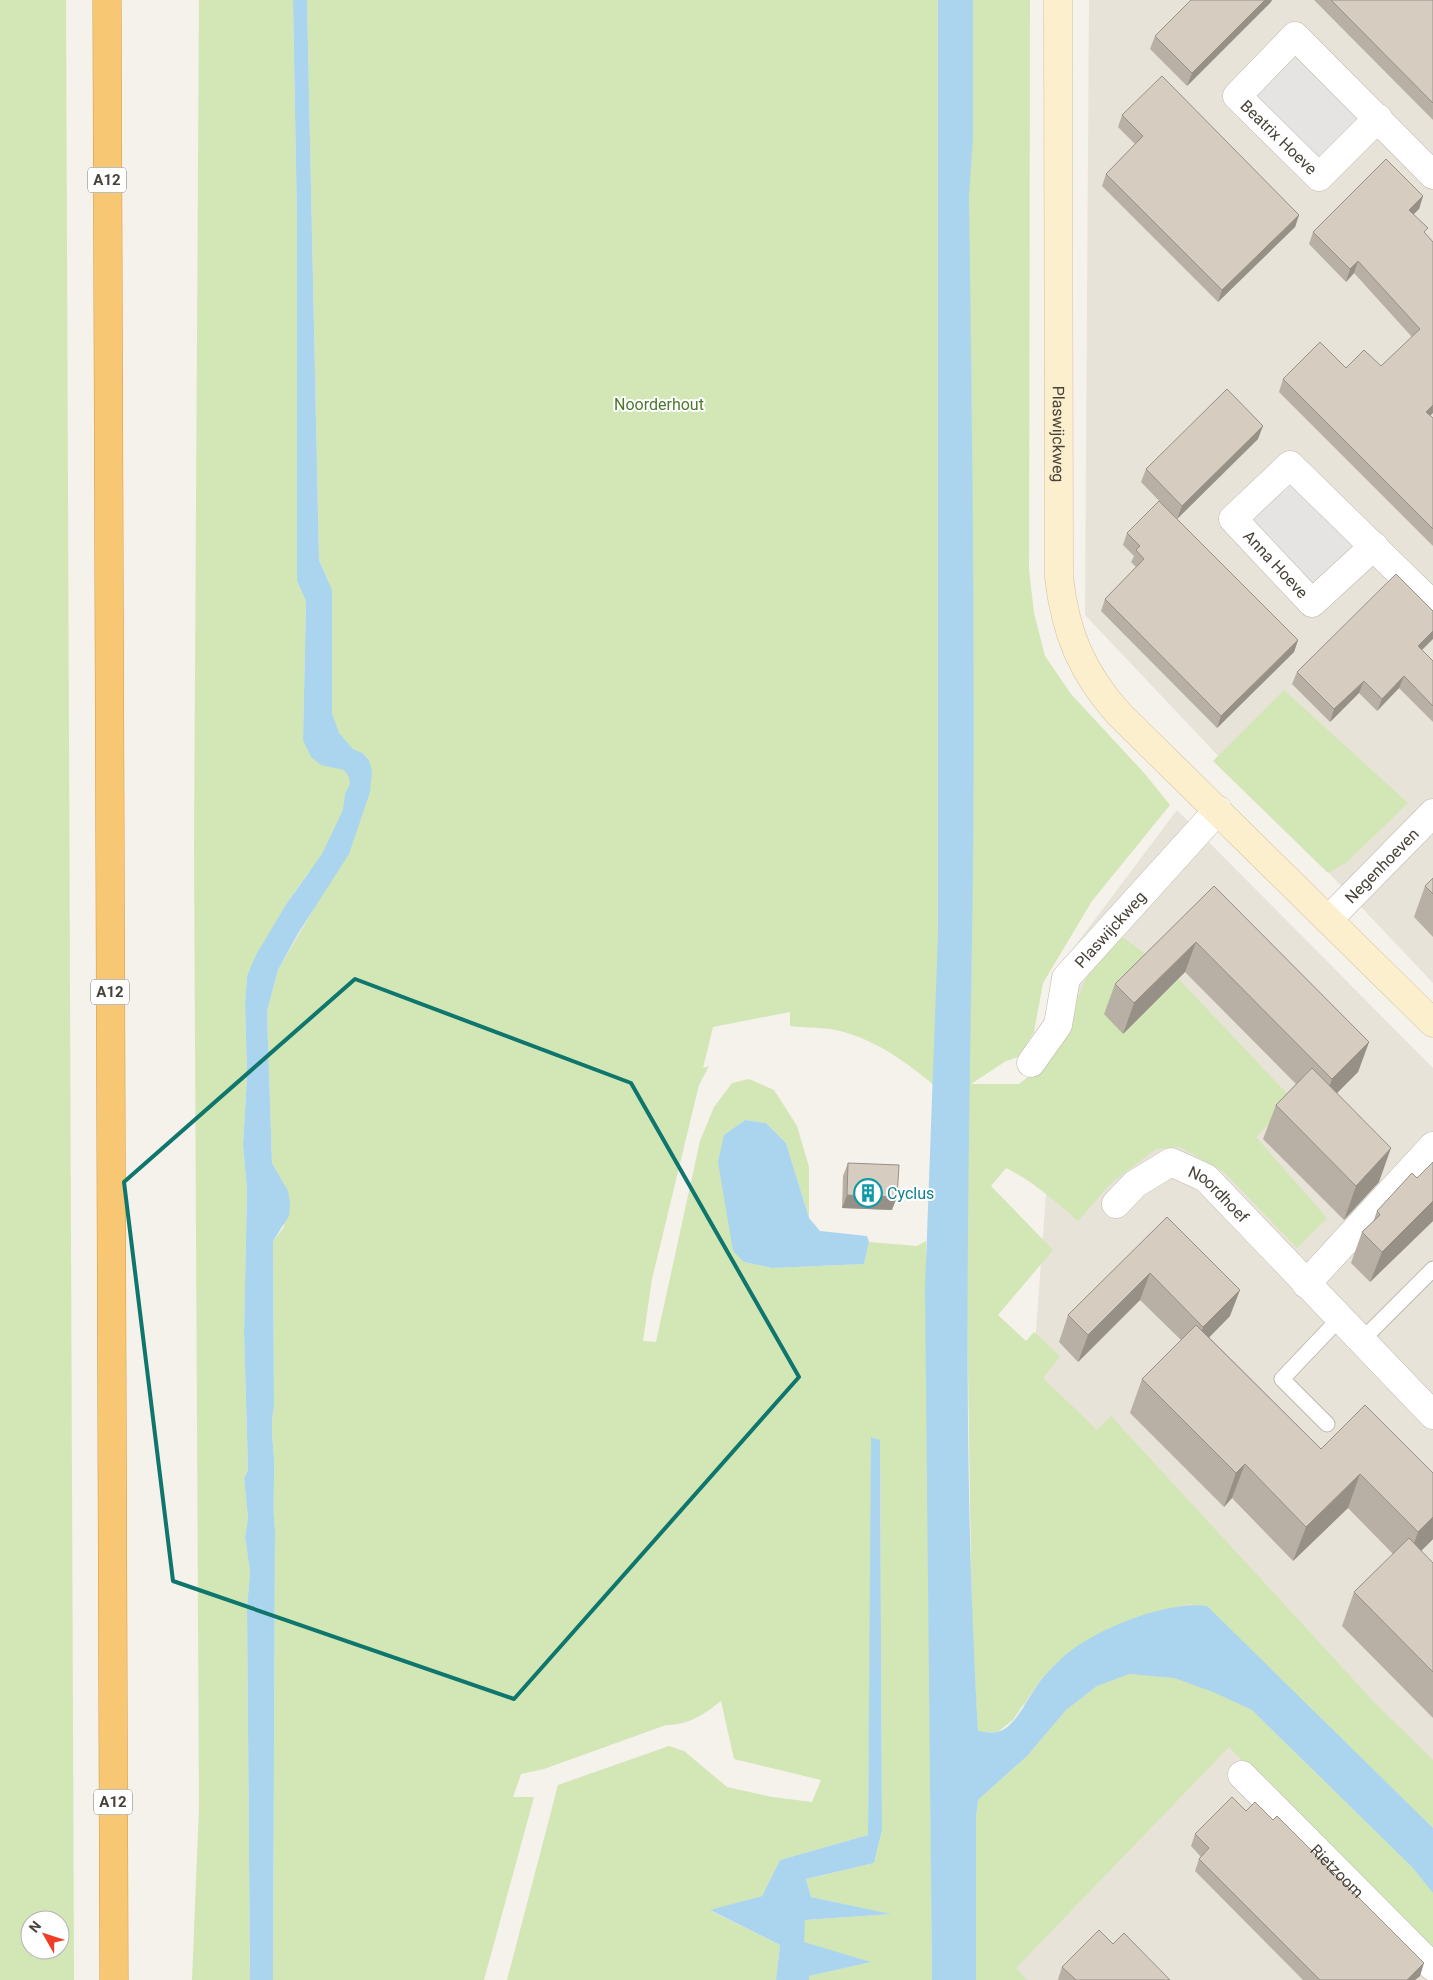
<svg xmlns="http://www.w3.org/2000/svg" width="1433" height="1980" viewBox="0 0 1433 1980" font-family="Roboto,sans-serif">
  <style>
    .residential { fill: #e8e3d9 }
    .green { fill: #d2e6b6; fill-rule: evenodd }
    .parking { fill: #e6e4e2 }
    .water { fill: #abd5ee }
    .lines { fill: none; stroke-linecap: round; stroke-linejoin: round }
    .lane-casing { stroke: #c0b9ad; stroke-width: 17 }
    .street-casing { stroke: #c0b9ad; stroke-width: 29 }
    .secondary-casing { stroke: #d2c29c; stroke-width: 29 }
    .highway-casing { stroke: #d79b42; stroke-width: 29 }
    .lane { stroke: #fff; stroke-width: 15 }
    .street { stroke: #fff; stroke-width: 28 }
    .secondary { stroke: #fcefcd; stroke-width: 28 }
    .highway { stroke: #f7c773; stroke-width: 28 }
    .wall { fill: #b8b0a5 }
    .shaded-wall { fill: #969086 }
    .building { fill: #d6cdc0; stroke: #969086 }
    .marked { fill: none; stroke: #0f766e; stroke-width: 4; stroke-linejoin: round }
    .labels { text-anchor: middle; stroke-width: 4; stroke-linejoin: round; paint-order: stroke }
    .shield { fill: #fff; stroke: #7f7b74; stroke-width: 1 }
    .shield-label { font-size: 15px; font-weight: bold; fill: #484239 }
    .street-label { font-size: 16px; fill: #484239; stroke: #fff }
    .park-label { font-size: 16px; fill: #4d782e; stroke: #fff }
    .culture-label { font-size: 16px; fill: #0d838f; stroke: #fff; text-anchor: start }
  </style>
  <rect width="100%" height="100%" fill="#f5f1eb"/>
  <!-- residential -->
  <g class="residential">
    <path d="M 1089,0 L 1433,0 L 1433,983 L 1085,615 Z"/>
    <path d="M 1177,810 L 1433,1068 L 1433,1980 L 1016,1980 L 1034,1358 L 1063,962 Z"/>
  </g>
  <!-- green -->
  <g class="green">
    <path d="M 0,0 L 66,0 L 74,1980 L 0,1980 ZM 30,1920 L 60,1920 L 60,1950 L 30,1950 Z"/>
    <path d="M 199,0 L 293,0 L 297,225 L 297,581 L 306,600 L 303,740 L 329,583 L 319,560 L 307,0 L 1030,0 L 1029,570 L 1034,613 L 1045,656 L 1071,694 L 1145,774 L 1170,805 L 1092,901 L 1043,983 L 1034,1032 L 1018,1057 L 1006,1061 L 971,1084 L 1019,1084 L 1046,1063 L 1073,1010 L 1085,980 L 1121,936 L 1175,975 L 1293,1100 L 1256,1137 L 1327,1218 L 1297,1248 L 1224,1172 L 1180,1147 L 1156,1149 L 1110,1184 L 1078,1221 C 1056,1202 1033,1181 1006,1168 L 991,1186 L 1053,1250 L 998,1315 L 1026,1341 L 1034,1332 L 1060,1356 L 1043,1378 L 1097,1430 L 1111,1416 L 1375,1703 L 1433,1760 L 1433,1828 L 1269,1667 L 1191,1604 L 1153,1612 L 1104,1631 L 1063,1657 L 1041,1679 L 1013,1720 L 998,1732 L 978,1732 L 972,1631 L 966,1238 L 971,953 L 937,978 L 934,1085 C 906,1062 876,1040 840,1031 C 825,1027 806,1028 790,1026 L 790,1012 L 713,1027 L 703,1068 L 709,1066 L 699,1085 L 652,1279 L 643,1341 L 656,1342 L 700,1141 L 714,1107 L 732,1083 L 749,1079 L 774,1090 L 797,1126 L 809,1167 L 809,1218 L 786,1143 L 766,1123 L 745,1120 L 724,1135 L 744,1262 L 772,1268 L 864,1264 L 869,1242 L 917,1246 L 926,1241 L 932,1980 L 809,1980 L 809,1976 L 870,1962 L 803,1942 L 805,1920 L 889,1914 L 811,1897 L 806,1879 L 874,1863 L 882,1830 L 880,1441 L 872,1437 L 868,1835 L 780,1860 L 762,1896 L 711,1911 L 780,1945 L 776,1980 L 507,1980 L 558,1785 L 669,1746 L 684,1751 L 727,1787 L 772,1797 L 812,1802 L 821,1780 L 734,1759 L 721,1701 C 703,1715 689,1725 666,1725 L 544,1769 L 521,1774 L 513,1797 L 534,1797 L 484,1980 L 273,1980 L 275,1529 C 272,1505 275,1482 274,1458 C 273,1440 270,1425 274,1407 L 273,1241 L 284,1227 L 282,1181 L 272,1163 L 267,1011 L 278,970 L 320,898 L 308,873 L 287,903 L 247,976 L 245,1003 L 247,1076 L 243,1145 L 247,1190 L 244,1334 L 248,1470 L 244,1478 L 248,1518 L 245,1537 L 250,1572 L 247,1607 L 250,1980 L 192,1980 L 199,1807 L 194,846 Z"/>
    <path d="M 1284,690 L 1408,803 L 1347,862 L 1328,873 L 1213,761 Z"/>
    <path d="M 1129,1674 L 1174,1678 L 1213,1692 L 1252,1710 L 1413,1868 L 1433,1893 L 1433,1955 L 1229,1747 L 1016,1968 L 1027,1980 L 976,1980 L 976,1818 L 978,1800 L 1027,1756 L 1066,1710 L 1097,1686 Z"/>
  </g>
  <!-- parking -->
  <g class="parking">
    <path d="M 1292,52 L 1360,121 L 1321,161 L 1252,91 Z"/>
    <path d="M 1288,481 L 1354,548 L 1314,588 L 1248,520 Z"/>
  </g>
  <!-- water -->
  <g class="water">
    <path d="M 293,0 L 307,0 L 319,560 L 332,590 L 332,714 L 339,733 L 353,749 L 362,753 L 369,760 L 372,771 L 370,792 L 349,854 L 299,932 L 278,970 L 267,1011 L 272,1163 L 288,1191 L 290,1203 L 289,1216 L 273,1241 L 274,1407 C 270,1425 273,1440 274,1458 C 275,1482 272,1505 275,1529 L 273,1980 L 250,1980 L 247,1607 L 250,1572 L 245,1537 L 248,1518 L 244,1478 L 248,1470 L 244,1334 L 247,1190 L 243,1145 L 247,1076 L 245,1003 L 247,976 L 256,955 L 287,903 L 322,854 L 343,810 L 345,794 L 350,784 L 349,777 L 344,770 L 321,765 L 311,757 L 303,740 L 306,601 L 297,581 L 297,225 Z"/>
    <path d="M 938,0 L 973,0 L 973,137 L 969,196 C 972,420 975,643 973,867 C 969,1155 961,1444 978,1731 C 983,1732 991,1733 997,1732 C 1015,1729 1030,1694 1041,1680 C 1047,1672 1055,1665 1062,1658 C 1092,1630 1167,1600 1207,1606 L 1433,1828 L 1433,1893 L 1413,1868 L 1252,1710 L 1213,1692 L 1174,1678 L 1129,1674 L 1097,1686 L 1066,1710 L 1027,1756 L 978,1800 L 976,1818 L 976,1980 L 932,1980 L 925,1289 L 938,935 Z"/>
    <path d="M 745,1120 L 766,1123 L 786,1143 L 809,1218 L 820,1231 L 867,1236 L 869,1242 L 864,1264 L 772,1268 L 744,1262 L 733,1251 L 718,1162 L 724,1135 Z"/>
    <path d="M 871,1437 L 880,1440 L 882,1830 L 874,1863 L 806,1879 L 811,1897 L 891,1914 L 805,1920 L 804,1942 L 871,1962 L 809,1976 L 809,1980 L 776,1980 L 780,1945 L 710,1910 L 762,1896 L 780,1860 L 868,1835 Z"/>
  </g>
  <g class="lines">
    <defs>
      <g id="lane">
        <path d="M 1361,1341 L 1433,1269"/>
        <path d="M 1327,1424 L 1282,1379 L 1339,1319"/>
      </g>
      <g id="street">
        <path d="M 1378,118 L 1319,177 L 1237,96 L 1295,36 L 1433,175"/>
        <path d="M 1374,546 L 1312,603 L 1233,519 L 1290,465 L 1433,605"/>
        <path id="s1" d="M 1329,919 L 1433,813"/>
        <path id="s2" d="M 1031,1063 L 1058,1025 L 1066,978 L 1218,810"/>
        <path id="s3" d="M 1116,1204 L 1135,1184 L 1171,1162 L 1206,1178 L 1433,1415"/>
        <path d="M 1306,1284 L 1433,1146"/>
        <path id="s4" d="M 1242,1775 L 1433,1967"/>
      </g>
      <g id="secondary">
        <path id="s5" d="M 1058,0 L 1059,577 C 1065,632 1082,673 1119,714 L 1433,1023"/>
      </g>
      <path id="highway" d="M 107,0 L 114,1980"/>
    </defs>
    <!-- lane casing -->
    <use href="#lane" class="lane-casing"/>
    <!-- street casing -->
    <use href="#street" class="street-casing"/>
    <!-- secondary casing -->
    <use href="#secondary" class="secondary-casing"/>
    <!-- highway casing -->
    <use href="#highway" class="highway-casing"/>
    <!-- lane -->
    <use href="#lane" class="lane"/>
    <!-- street -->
    <use href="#street" class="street"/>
    <!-- secondary -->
    <use href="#secondary" class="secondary"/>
    <!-- highway -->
    <use href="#highway" class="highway"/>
  </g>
  <!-- wall -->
  <g class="wall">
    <path d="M 1314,0 L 1433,0 L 1433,120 Z"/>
    <path d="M 1271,2 L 1187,86 L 1150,49 L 1155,36 Z"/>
    <path d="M 1122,115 L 1299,215 L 1295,227 L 1218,302 L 1102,186 L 1106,174 L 1135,144 L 1118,127 Z"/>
    <path d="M 1423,196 L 1419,209 L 1413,214 L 1425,234 L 1430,416 L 1433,418 L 1433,546 L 1279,392 L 1283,379 L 1346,368 L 1381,366 L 1412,337 L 1354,273 L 1346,282 L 1309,244 L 1313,232 Z"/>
    <path d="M 1258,439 L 1177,519 L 1298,640 L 1294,652 L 1217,728 L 1101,611 L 1105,599 L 1136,567 L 1131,562 L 1134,556 L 1123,545 L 1127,533 L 1169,511 L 1141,482 L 1146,469 Z"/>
    <path d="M 1422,650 L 1433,661 L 1433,722 L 1399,688 L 1377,711 L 1359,693 L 1330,722 L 1292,684 L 1297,672 Z"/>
    <path d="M 1433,878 L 1433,937 L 1414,917 L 1425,886 Z"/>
    <path d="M 1214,886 L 1369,1042 L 1358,1072 L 1337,1093 L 1379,1182 L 1344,1220 L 1263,1139 L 1276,1105 L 1296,1084 L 1185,972 L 1123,1034 L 1104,1014 L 1115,984 Z"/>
    <path d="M 1433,1162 L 1433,1221 L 1370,1282 L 1351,1263 L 1362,1232 L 1373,1222 L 1377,1211 L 1417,1178 Z"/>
    <path d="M 848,1163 L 892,1210 L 842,1208 L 843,1176 Z"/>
    <path d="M 1167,1217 L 1230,1316 L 1209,1337 L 1321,1449 L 1433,1473 L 1433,1539 L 1421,1551 L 1433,1563 L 1433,1718 L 1342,1626 L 1354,1592 L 1393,1554 L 1348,1508 L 1293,1561 L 1232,1498 L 1224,1507 L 1130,1413 L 1142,1379 L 1181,1340 L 1140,1300 L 1078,1362 L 1059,1342 L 1068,1315 Z"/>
    <path d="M 1246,1811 L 1420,1976 L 1415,1980 L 1303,1980 L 1195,1871 L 1199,1859 L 1201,1857 L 1191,1846 L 1195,1834 Z"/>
    <path d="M 1113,1944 L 1170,1980 L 1059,1980 L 1058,1979 L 1062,1967 Z"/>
  </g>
  <!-- shaded-wall -->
  <g class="shaded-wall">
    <path d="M 1265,0 L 1272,0 L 1271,2 L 1187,86 L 1192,73 Z"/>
    <path d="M 1423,196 L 1419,209 L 1405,223 L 1409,210 Z"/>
    <path d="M 1299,215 L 1295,227 L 1218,302 L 1222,290 Z"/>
    <path d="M 1358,261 L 1354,273 L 1346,282 L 1350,269 Z"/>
    <path d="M 1433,405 L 1433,413 L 1422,424 L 1426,412 Z"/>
    <path d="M 1263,426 L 1258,439 L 1177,519 L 1182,506 Z"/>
    <path d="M 1433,631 L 1433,639 L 1414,658 L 1418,646 Z"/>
    <path d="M 1298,640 L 1294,652 L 1217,728 L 1221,716 Z"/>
    <path d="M 1404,676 L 1399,688 L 1377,711 L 1382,699 Z"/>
    <path d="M 1364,681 L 1359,693 L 1330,722 L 1334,709 Z"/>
    <path d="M 1196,942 L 1185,972 L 1123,1034 L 1134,1003 Z"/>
    <path d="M 1369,1042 L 1358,1072 L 1321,1109 L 1332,1079 Z"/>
    <path d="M 1391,1148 L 1379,1182 L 1344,1220 L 1356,1186 Z"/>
    <path d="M 847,1195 L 897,1197 L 892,1210 L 842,1208 Z"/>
    <path d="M 1433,1201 L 1433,1221 L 1370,1282 L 1382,1252 Z"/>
    <path d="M 1150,1273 L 1140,1300 L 1078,1362 L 1088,1335 Z"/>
    <path d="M 1240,1290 L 1230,1316 L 1194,1353 L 1203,1327 Z"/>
    <path d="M 1245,1464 L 1232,1498 L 1224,1507 L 1236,1473 Z"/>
    <path d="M 1360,1474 L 1348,1508 L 1293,1561 L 1306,1527 Z"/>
    <path d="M 1433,1517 L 1433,1539 L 1406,1566 L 1418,1532 Z"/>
    <path d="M 1424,1963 L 1420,1976 L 1415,1980 L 1407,1980 Z"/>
  </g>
  <!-- building -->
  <g class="building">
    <path d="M 1191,0 L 1265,0 L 1192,73 L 1155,36 Z"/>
    <path d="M 1331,0 L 1433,0 L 1433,103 Z"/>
    <path d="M 1162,76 L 1299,215 L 1222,290 L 1106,174 L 1143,136 L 1122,115 Z"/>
    <path d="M 1386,159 L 1423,196 L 1409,210 L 1428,228 L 1424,232 L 1433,242 L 1433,405 L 1426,412 L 1433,418 L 1433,529 L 1283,379 L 1320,342 L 1346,368 L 1364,350 L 1381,366 L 1420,329 L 1358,261 L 1350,269 L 1313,232 Z"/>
    <path d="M 1227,389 L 1263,426 L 1182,506 L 1146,469 Z"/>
    <path d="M 1159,501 L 1298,640 L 1221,716 L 1105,599 L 1144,559 L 1136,550 L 1140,546 L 1127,533 Z"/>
    <path d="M 1396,574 L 1433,611 L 1433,631 L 1418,646 L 1433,661 L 1433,706 L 1404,676 L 1382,699 L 1364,681 L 1334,709 L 1297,672 Z"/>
    <path d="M 1433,878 L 1433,894 L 1425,886 Z"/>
    <path d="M 1214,886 L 1369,1042 L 1332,1079 L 1196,942 L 1134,1003 L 1115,984 Z"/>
    <path d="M 1312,1068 L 1391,1148 L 1356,1186 L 1276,1105 Z"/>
    <path d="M 1433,1162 L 1433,1201 L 1382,1252 L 1362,1232 L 1380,1215 L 1377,1211 L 1412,1173 L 1417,1178 Z"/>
    <path d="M 848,1163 L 899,1165 L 897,1197 L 847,1195 Z"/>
    <path d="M 1167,1217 L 1240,1290 L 1203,1327 L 1150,1273 L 1088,1335 L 1068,1315 Z"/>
    <path d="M 1196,1325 L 1321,1449 L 1365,1405 L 1433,1473 L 1433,1517 L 1418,1532 L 1360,1474 L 1306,1527 L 1245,1464 L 1236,1473 L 1142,1379 Z"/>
    <path d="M 1409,1538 L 1433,1563 L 1433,1672 L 1354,1592 Z"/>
    <path d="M 1232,1797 L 1246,1811 L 1255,1802 L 1273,1820 L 1277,1816 L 1424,1963 L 1407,1980 L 1320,1980 L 1199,1859 L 1209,1848 L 1195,1834 Z"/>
    <path d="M 1099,1930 L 1113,1944 L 1124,1933 L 1170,1980 L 1076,1980 L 1062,1967 Z"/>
  </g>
  <!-- marked area -->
  <path class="marked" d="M 355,979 L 631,1083 L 799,1377 L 514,1699 L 173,1581 L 124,1182 Z"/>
  <!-- icons -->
  <defs>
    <symbol id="building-ring" viewBox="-11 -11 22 22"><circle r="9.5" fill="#fff" stroke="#0f9aa8" stroke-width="1.5"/><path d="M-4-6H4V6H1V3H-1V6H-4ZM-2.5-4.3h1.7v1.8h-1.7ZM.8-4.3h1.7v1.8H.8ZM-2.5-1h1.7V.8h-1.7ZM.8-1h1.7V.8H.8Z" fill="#0f9aa8"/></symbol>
  </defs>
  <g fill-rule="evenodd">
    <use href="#building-ring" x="852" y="1177" width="32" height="32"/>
  </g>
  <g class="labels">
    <!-- shield labels -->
    <g class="shield">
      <rect x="88" y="167.5" width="38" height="25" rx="4"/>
      <rect x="91" y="979.5" width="38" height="25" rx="4"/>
      <rect x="94" y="1789.5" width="38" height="25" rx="4"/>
    </g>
    <g class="shield-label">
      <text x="107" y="185">A12</text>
      <text x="110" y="997">A12</text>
      <text x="113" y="1807">A12</text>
    </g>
    <!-- street labels -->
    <g class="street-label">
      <text transform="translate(1279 137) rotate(44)" y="6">Beatrix Hoeve</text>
      <text dy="6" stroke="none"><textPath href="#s5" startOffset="434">Plaswijckweg</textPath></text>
      <text transform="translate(1276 564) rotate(47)" y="6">Anna Hoeve</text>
      <text dy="6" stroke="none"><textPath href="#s1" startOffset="75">Negenhoeven</textPath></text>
      <text dy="6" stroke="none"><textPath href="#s2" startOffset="160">Plaswijckweg</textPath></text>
      <text dy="6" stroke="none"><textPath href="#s3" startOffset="128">Noordhoef</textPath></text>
      <text dy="6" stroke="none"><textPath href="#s4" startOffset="135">Rietzoom</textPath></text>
    </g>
    <!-- park labels -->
    <g class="park-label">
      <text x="659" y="410">Noorderhout</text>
    </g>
    <!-- culture labels -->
    <g class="culture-label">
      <text x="887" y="1199">Cyclus</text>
    </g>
  </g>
  <!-- north arrow -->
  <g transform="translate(45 1935) rotate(309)"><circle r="24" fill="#ffffff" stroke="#b6b3b0"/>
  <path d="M0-4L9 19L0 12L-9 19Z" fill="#f03e26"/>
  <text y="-8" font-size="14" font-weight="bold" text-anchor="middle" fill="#484239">N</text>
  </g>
</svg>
